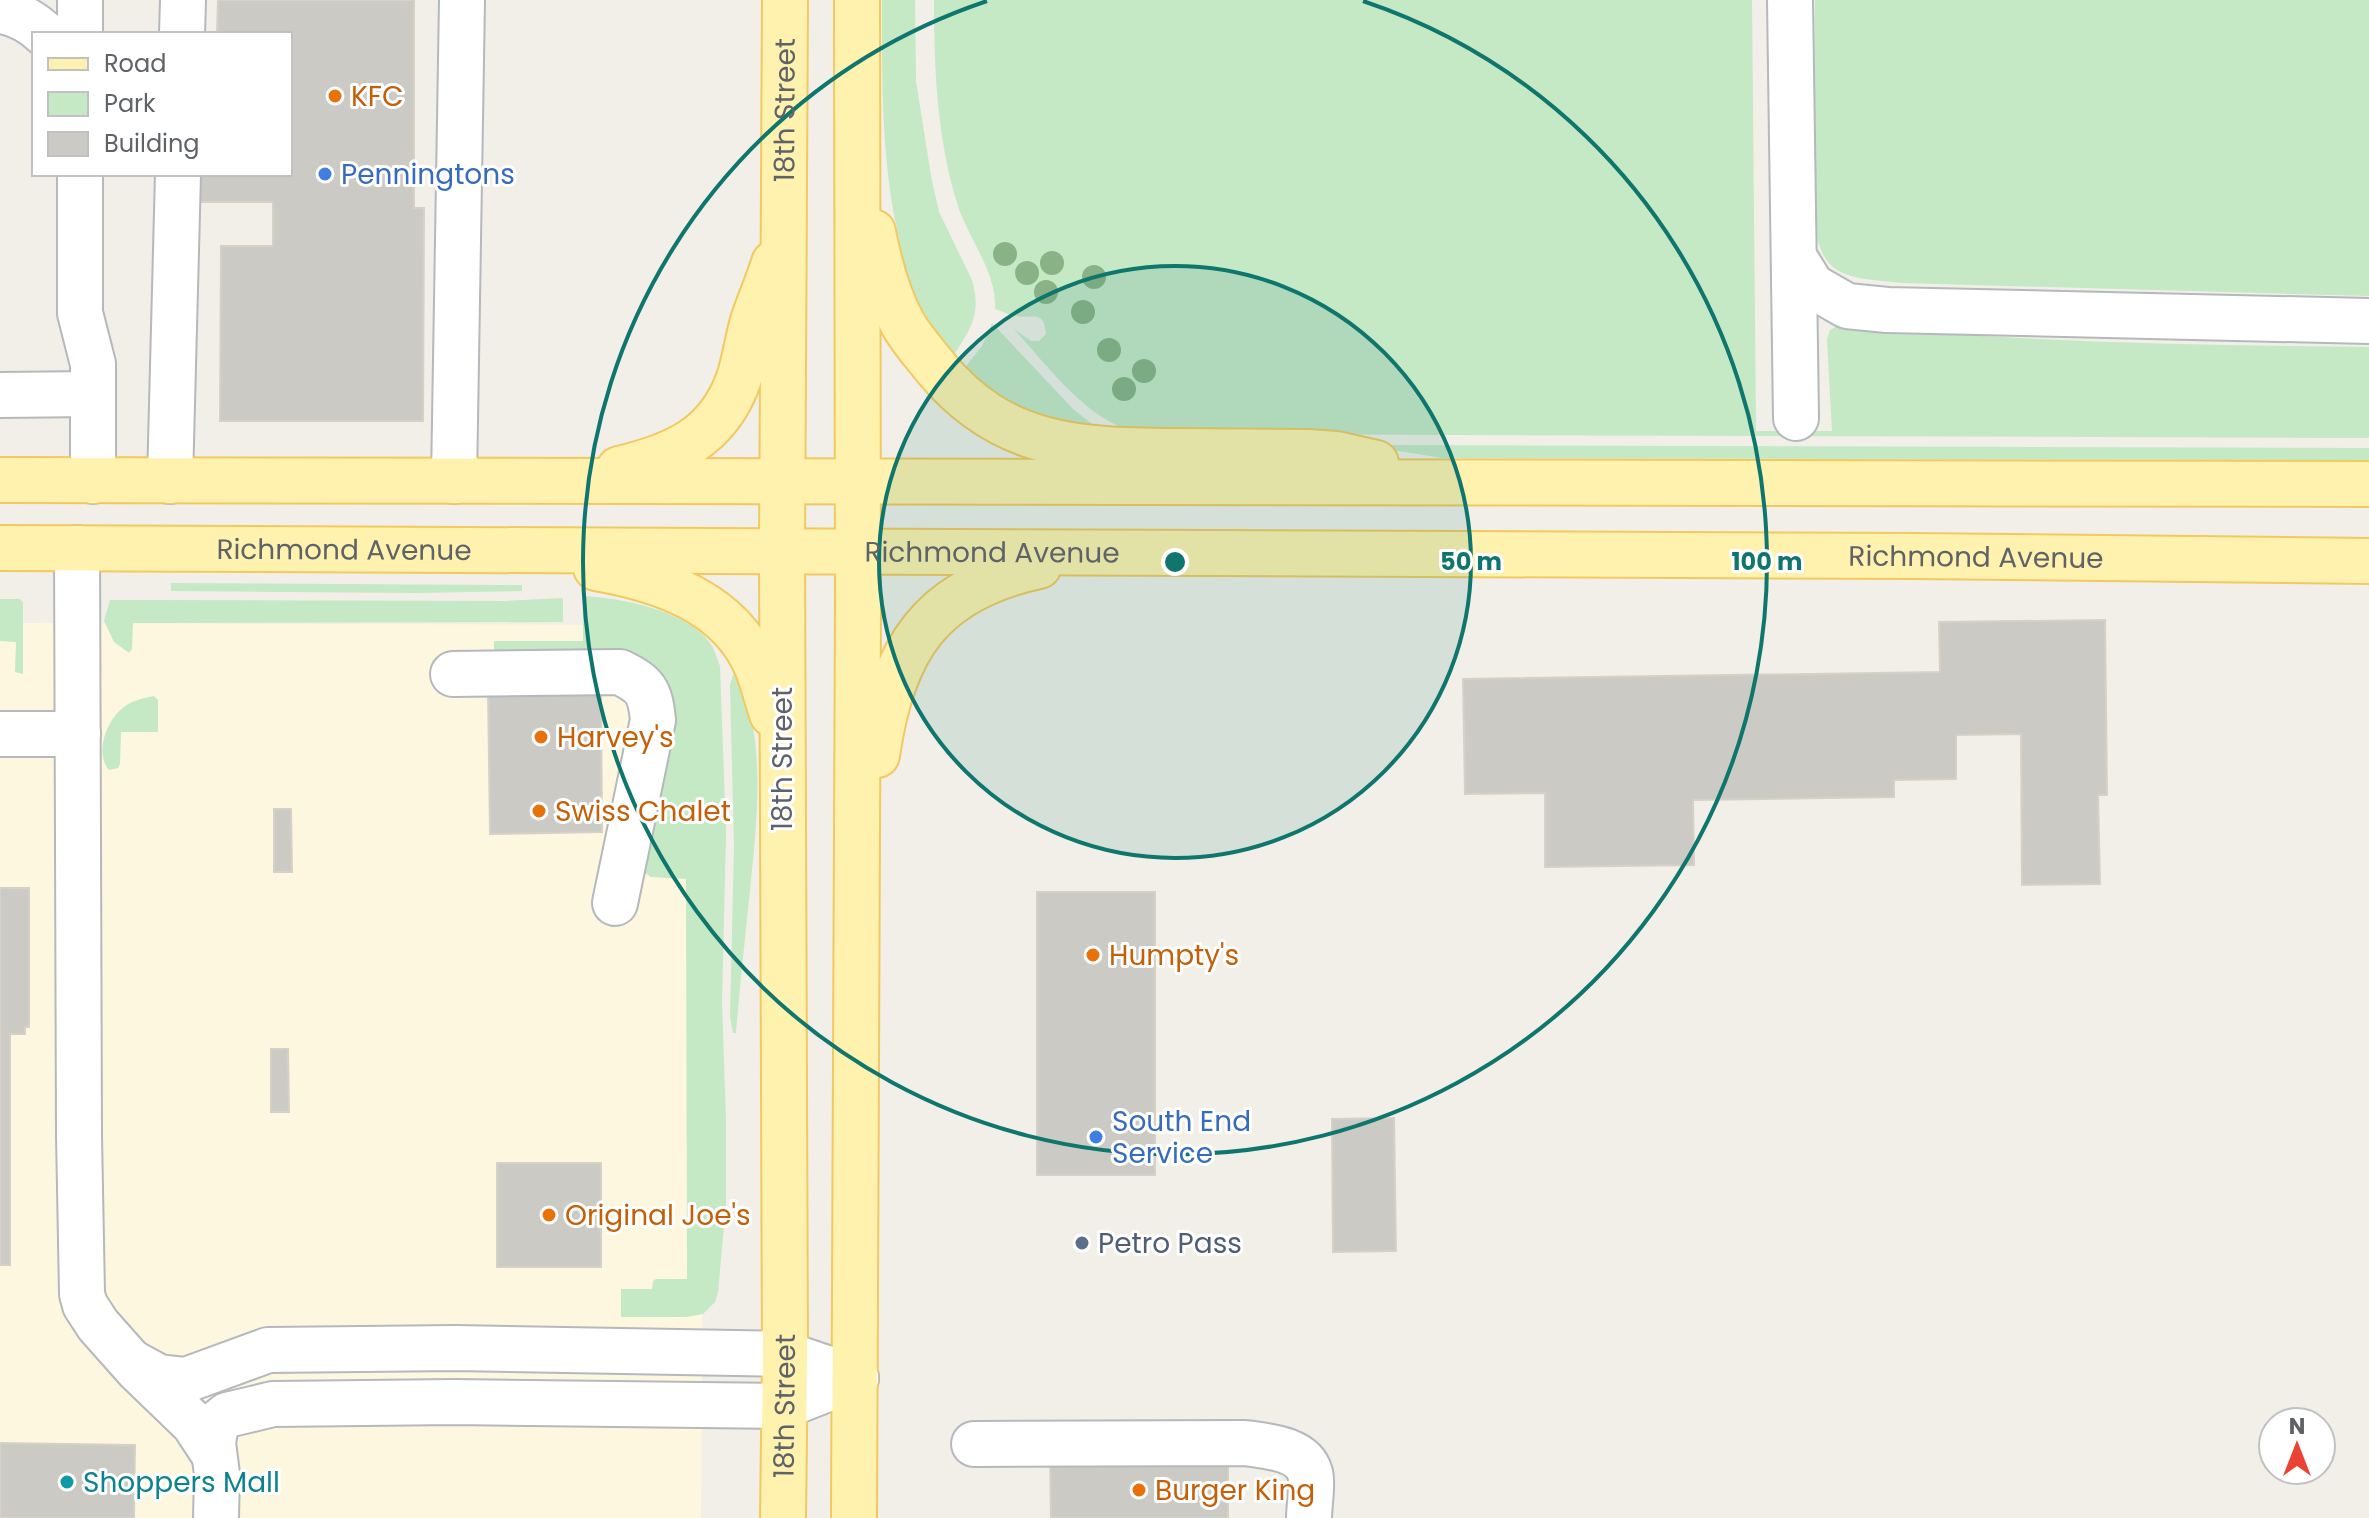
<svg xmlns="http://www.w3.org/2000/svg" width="2369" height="1518" viewBox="0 0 2369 1518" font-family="Poppins,sans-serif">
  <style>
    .commercial { fill: #fef7e0 }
    .green { fill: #c5e8c5 }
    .building { fill: #cccac5; stroke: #d6d1c6; stroke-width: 2 }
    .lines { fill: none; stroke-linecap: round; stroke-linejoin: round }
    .minor-casing { stroke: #b5b8bc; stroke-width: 48 }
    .major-casing { stroke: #f2c960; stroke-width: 48 }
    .minor { stroke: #fff; stroke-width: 44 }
    .major { stroke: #fff2af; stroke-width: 44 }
    .tree { fill: #89b387 }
    .ring { fill: none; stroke: #0f766e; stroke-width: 4 }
    .food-dot { fill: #e8710a; stroke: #fff; stroke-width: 3 }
    .shop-dot { fill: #3f7fe0; stroke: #fff; stroke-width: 3 }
    .service-dot { fill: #5c6f8a; stroke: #fff; stroke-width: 3 }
    .culture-dot { fill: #0f9aa8; stroke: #fff; stroke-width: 3 }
    .labels { text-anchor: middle; stroke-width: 6; stroke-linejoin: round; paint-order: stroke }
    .food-label { font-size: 28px; fill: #c56008; stroke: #fff; text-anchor: start }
    .street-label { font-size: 28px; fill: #5f6368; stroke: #fff }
    .shop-label { font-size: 28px; fill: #366cbe; stroke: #fff; text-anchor: start }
    .service-label { font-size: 28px; fill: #4e5e75; stroke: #fff; text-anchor: start }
    .culture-label { font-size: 28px; fill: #0d838f; stroke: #fff; text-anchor: start }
    .centre { fill: #0f766e; stroke: #fff; stroke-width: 4 }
    .ring-label { font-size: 24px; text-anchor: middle; font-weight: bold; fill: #0f766e; stroke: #fff; stroke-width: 6; stroke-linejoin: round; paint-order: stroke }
  </style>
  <rect width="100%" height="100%" fill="#f1efe8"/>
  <!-- commercial -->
  <path class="commercial" d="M 0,623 L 653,625 L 707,678 L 701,1518 L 0,1518 Z"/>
  <!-- green -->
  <g class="green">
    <path d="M 882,0 L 915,0 L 916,81 L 931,176 L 939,212 L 972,280 C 982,315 970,329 952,358 C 939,339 926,321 917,300 C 907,279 902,256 898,234 C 881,157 882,79 882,0 Z"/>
    <path d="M 934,0 L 1752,0 L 1756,431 L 1832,431 L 1827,339 L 1830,330 L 1839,325 L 1850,325 C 2023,343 2196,345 2369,347 L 2369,438 L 1192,434 C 1170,433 1146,435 1124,428 C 1083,414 1044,362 1014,329 L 1031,341 L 1039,341 L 1046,334 C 1044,309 1033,319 1016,316 C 1009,315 1002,311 995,309 C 997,272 969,240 958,206 C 937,140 934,69 934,0 Z"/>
    <path d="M 1815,0 L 2369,0 L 2369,296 L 1903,283 C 1842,277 1819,279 1813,210 Z"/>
    <path d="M 992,323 L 1073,409 L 1092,424 L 1108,433 L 1028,418 L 963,370 L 982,346 Z"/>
    <path d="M 1380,445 L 2369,448 L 2369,460 L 1442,458 L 1380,448 Z"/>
    <path d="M 171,583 L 522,585 L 522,591 L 417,593 L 171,591 Z"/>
    <path d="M 583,596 C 621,598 686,610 710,643 C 715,650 717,659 720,666 L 726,834 L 722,1003 L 726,1121 L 726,1204 L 718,1292 L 715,1302 L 703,1314 L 687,1317 L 621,1317 L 621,1289 L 652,1289 L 653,1281 L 656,1279 L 687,1279 L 686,879 L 651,877 L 641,870 L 664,707 L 494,659 L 494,641 L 583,641 Z"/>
    <path d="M 563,598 L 563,622 L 133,623 L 132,649 L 129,653 L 114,642 L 104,621 L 110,600 L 505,601 Z"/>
    <path d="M 0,599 L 20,599 L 23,602 L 23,674 L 15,672 L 16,642 L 0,641 Z"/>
    <path d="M 735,668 C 766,734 758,810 751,880 C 746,931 740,982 736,1033 L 733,1033 L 730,1017 L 734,846 L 730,685 Z"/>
    <path d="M 154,696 L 158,700 L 158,732 L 121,732 L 120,764 L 118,768 L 109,770 C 94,753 107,719 124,707 C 133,700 144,698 154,696 Z"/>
  </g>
  <!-- building -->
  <g class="building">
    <path d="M 218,0 L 414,0 L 414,208 L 424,208 L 423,421 L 220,421 L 221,246 L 273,246 L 273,202 L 184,202 L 184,174 L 290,174 L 290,34 L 217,34 Z"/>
    <path d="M 2105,620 L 2107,795 L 2098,795 L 2100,884 L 2022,885 L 2021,734 L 1956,735 L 1956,779 L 1894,780 L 1894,797 L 1693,800 L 1694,865 L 1545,867 L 1545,793 L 1465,794 L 1463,679 L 1940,672 L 1939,622 Z"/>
    <path d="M 601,688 L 602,832 L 490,834 L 488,689 Z"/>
    <path d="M 274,809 L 291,809 L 292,872 L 274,872 Z"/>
    <path d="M 0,888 L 29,888 L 29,1027 L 25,1027 L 25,1034 L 10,1034 L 10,1265 L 0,1265 Z"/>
    <rect x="1037" y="892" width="118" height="283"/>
    <path d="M 271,1049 L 288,1049 L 289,1112 L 271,1112 Z"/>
    <path d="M 1394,1118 L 1396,1251 L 1333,1252 L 1332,1119 Z"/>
    <rect x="497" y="1163" width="104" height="104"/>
    <path d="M 0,1443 L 135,1445 L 134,1518 L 0,1518 Z"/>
    <path d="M 1050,1452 L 1228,1462 L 1228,1518 L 1051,1518 Z"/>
  </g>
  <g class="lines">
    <defs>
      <g id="minor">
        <path d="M 80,0 L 80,34"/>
        <path d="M 1790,0 L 1796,418"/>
        <path d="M 0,11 C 17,13 33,23 45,34"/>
        <path d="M 182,34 L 183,0"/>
        <path d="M 80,174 L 80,313 L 93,364 L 93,481"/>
        <path d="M 1794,257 L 1812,286 L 1847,306 L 1887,310 L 2369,321"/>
        <path d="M 0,395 L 93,394"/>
        <path d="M 170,481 L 178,174"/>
        <path d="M 454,481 L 462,0"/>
        <path d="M 77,548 L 79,1135 L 82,1294 L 85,1305 L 98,1325 L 138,1370 L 194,1424 L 213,1453"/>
        <path d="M 453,674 L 620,672 C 646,685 650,691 653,720 L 615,903"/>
        <path d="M 0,734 L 78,734"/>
        <path d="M 135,1364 L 159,1377 L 186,1380 L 268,1350 L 455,1348 L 785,1354 L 856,1378"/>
        <path d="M 974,1444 L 1245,1443 C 1266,1446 1303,1448 1310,1473 C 1313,1483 1309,1507 1309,1518"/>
        <path d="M 216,1518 L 217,1474 L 213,1443 L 216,1424 L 227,1415 L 273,1404 L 455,1402 L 784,1406 L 856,1378"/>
      </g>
      <g id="major">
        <path d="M 873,232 C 879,263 888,297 903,324 C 912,340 925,354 936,368 C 1002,448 1077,450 1174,451 C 1218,451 1263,452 1308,452 L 1336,454 L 1376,463"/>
        <path d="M 619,469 C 674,456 717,438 738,381 C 745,362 747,341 753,321 C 759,302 768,283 774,263"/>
        <path d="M 0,480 L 2369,484"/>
        <path id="s1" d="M 0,548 L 1915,556 L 2369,561"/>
        <path d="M 596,568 C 660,579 730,602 757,667 C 763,682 767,699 772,714"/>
        <path d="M 877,755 C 892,650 930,589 1039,566"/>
        <path id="s2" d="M 783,1518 L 785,1354 L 782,552 L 785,0"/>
        <path d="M 854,1518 L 858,605 L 857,0"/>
      </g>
    </defs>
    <!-- minor casing -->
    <use href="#minor" class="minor-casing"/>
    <!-- major casing -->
    <use href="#major" class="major-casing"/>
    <!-- minor -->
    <use href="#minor" class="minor"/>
    <!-- major -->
    <use href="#major" class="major"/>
  </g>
  <!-- trees -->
  <g class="tree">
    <circle cx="1005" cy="254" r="12"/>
    <circle cx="1052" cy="263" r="12"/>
    <circle cx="1027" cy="273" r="12"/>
    <circle cx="1094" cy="277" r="12"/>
    <circle cx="1046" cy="292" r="12"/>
    <circle cx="1083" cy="312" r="12"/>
    <circle cx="1109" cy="350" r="12"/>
    <circle cx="1144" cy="371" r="12"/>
    <circle cx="1124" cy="389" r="12"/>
  </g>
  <!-- distance rings -->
  <circle cx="1175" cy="562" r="296" fill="#0f766e" fill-opacity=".12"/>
  <g class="ring">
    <circle cx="1175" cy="562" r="296"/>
    <path d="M1363 1A592 592 0 1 1 987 1"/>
  </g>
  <!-- markers -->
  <g class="food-dot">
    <circle cx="335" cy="96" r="8"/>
    <circle cx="541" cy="737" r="8"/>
    <circle cx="539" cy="811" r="8"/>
    <circle cx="1093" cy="955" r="8"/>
    <circle cx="549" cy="1215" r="8"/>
    <circle cx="1139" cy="1490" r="8"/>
  </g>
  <g class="shop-dot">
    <circle cx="325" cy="174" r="8"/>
    <circle cx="1096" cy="1137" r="8"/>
  </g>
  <circle class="service-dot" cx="1082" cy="1243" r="8"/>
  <circle class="culture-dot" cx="67" cy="1482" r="8"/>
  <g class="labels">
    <!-- food labels -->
    <g class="food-label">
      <text x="351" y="106">KFC</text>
      <text x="557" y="747">Harvey's</text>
      <text x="555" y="821">Swiss Chalet</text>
      <text x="1109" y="965">Humpty's</text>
      <text x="565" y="1225">Original Joe's</text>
      <text x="1155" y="1500">Burger King</text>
    </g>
    <!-- street labels -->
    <g class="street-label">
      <text dy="10" stroke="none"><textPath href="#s2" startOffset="1408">18th Street</textPath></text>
      <text dy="10" stroke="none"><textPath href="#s1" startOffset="344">Richmond Avenue</textPath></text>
      <text dy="10" stroke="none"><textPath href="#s1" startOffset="992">Richmond Avenue</textPath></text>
      <text dy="10" stroke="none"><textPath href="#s1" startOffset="1976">Richmond Avenue</textPath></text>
      <text transform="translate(782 759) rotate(-90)" y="10">18th Street</text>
      <text dy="10" stroke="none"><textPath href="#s2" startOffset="112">18th Street</textPath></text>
    </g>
    <!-- shop labels -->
    <g class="shop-label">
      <text x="341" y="184">Penningtons</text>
      <text x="1112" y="1131">South End<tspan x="1112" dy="32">Service</tspan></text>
    </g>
    <!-- service labels -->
    <g class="service-label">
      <text x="1098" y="1253">Petro Pass</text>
    </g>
    <!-- culture labels -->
    <g class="culture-label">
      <text x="83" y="1492">Shoppers Mall</text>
    </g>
  </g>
  <circle cx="1175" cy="562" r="12" class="centre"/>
  <g class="ring-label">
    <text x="1471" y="570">50 m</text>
    <text x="1767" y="570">100 m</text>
  </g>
  <!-- legend -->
  <rect x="32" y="32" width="260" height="144" fill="#ffffff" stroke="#bfc1c3" stroke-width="2"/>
  <rect x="48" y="58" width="40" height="12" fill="#fff2af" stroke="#bfc1c3" stroke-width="2"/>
  <text x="104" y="72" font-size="24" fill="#5f6368">Road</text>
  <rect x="48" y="92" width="40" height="24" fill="#c5e8c5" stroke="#bfc1c3" stroke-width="2"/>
  <text x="104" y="112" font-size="24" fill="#5f6368">Park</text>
  <rect x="48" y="132" width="40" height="24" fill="#cccac5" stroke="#bfc1c3" stroke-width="2"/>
  <text x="104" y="152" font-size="24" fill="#5f6368">Building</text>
  <!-- north arrow -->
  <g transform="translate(2297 1446)"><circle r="38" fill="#ffffff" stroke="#bfc1c3" stroke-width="2"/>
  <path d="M0-6L14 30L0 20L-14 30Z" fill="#ea4335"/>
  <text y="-12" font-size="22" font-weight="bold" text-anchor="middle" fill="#5f6368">N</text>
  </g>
</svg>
